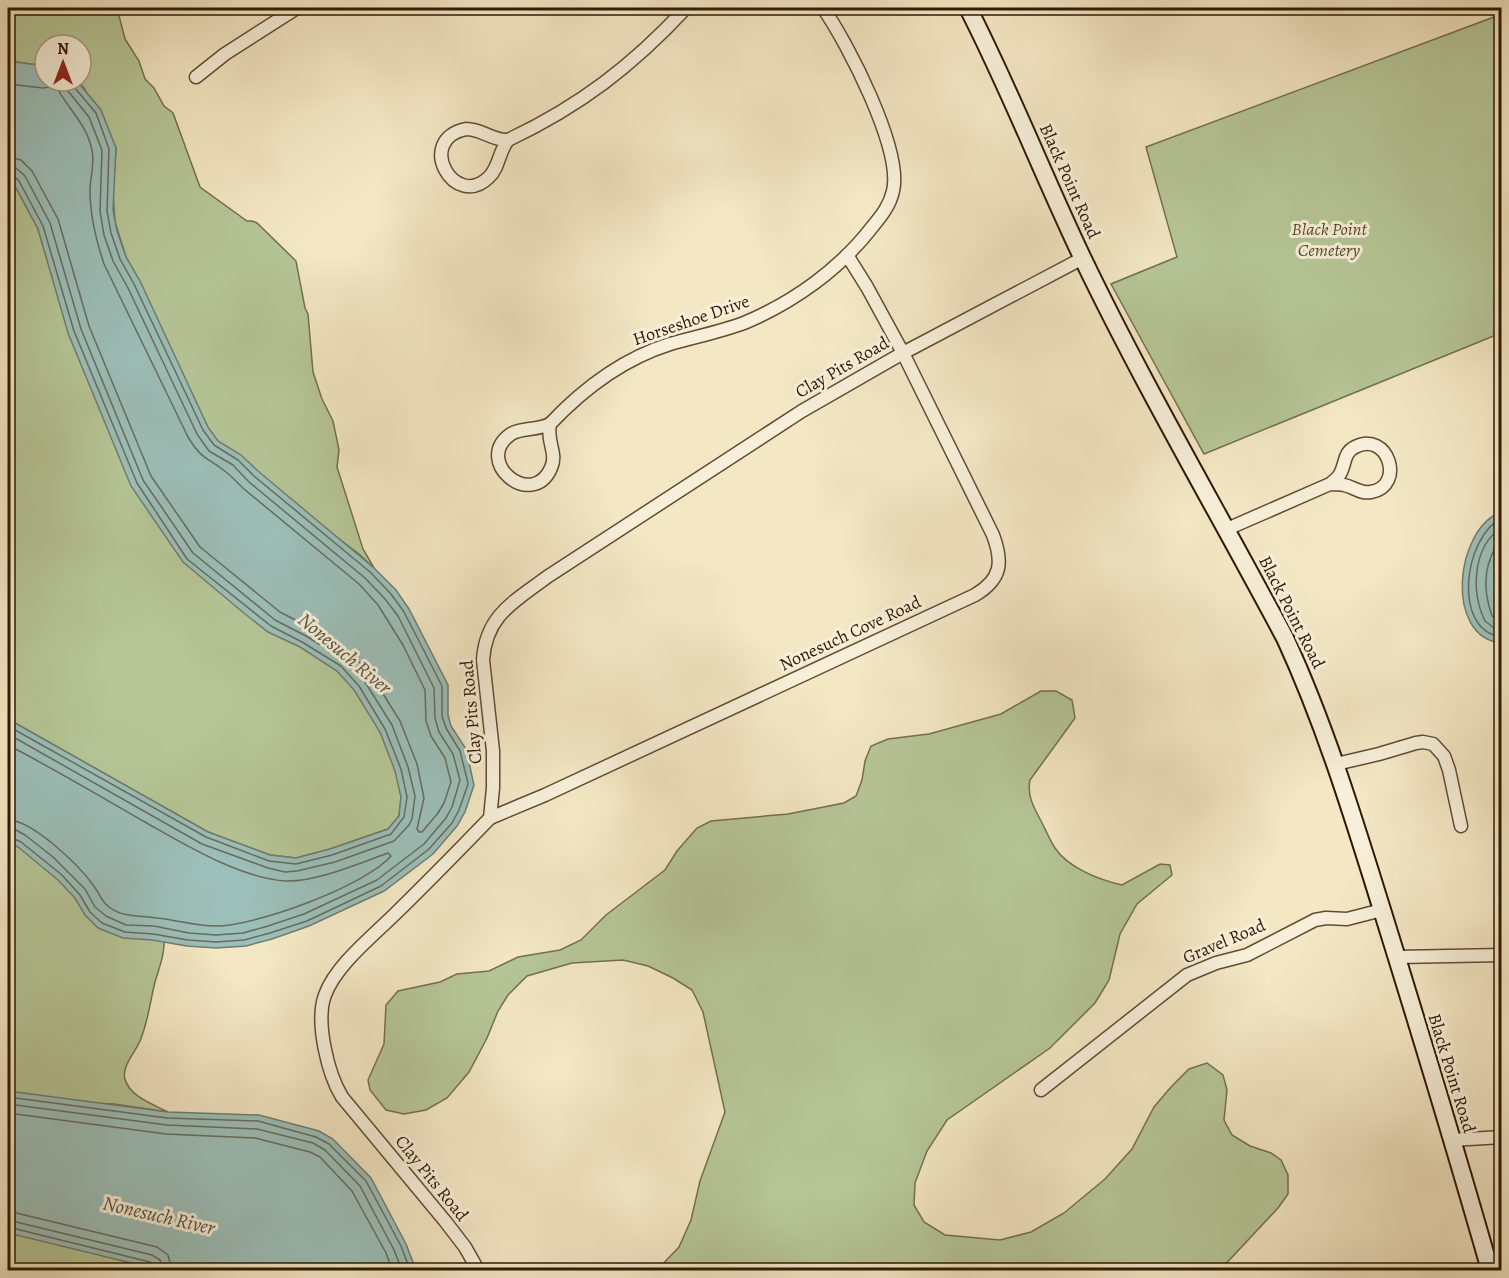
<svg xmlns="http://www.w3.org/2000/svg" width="1509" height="1278" viewBox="0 0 1509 1278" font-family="Alegreya,serif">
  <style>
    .green { fill: #b6c697; stroke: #72704d; stroke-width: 1.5 }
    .water { fill: #9cbfb9; stroke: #707d70; stroke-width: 1.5 }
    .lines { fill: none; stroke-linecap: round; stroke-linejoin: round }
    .shore { stroke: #666c5e; stroke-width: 1.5 }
    .street-casing { stroke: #604c33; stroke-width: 15 }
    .secondary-casing { stroke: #2f1903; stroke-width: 20 }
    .street { stroke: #f7efd9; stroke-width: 12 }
    .secondary { stroke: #f7efd9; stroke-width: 16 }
    .labels { text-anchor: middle; stroke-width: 6; stroke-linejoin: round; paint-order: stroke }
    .street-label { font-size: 18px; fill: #2f1903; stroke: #f7efd9 }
    .park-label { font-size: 18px; font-style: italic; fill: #584d2f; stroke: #f7efd9 }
    .water-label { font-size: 20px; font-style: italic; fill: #555343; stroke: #f7efd9 }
  </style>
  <rect width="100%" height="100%" fill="#f3e7c4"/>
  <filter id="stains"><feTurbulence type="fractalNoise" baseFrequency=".00333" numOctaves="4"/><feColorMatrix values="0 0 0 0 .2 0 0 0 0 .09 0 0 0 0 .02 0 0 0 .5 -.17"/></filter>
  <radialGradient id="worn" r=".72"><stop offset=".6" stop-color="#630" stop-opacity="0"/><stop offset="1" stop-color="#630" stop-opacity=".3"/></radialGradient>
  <!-- green -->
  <g class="green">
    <path d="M 8,8 L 117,8 L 125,39 L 139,61 L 145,79 L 154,88 L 164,106 L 173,113 L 200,187 L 247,221 L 252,221 L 257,223 L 296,261 L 305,308 L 308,314 L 313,372 L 322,399 L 333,421 L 339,450 L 337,467 L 363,549 L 374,568 L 359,554 L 214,444 L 138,279 L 126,257 L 115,222 L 113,192 L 116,148 L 84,88 L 77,81 L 81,81 L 81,45 L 45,45 L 45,66 L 8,61 Z"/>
    <path d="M 1494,17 L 1502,32 L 1501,333 L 1204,454 L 1111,284 L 1177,257 L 1146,147 Z"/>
    <path d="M 8,178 L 14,184 L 38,229 L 71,340 L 270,626 L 345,676 L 368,709 L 396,763 L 401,797 L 399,816 L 388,829 L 330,849 L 296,858 L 270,855 L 208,832 L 8,719 Z"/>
    <path d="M 1041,691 L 1056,691 L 1072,700 L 1075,718 L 1030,780 C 1027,795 1033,806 1040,819 C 1045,828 1049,839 1055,848 C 1068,868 1100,880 1122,885 L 1160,864 L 1170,865 L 1172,875 L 1137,904 L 1120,934 L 1109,980 L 1095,1003 L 1050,1048 L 947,1120 L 927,1151 L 915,1183 L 914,1205 L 924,1222 L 945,1235 L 1000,1240 L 1031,1232 L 1064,1213 L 1105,1179 L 1132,1149 L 1154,1107 L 1171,1087 L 1189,1069 L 1207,1063 L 1223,1075 L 1227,1090 L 1224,1120 L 1232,1135 L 1250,1146 L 1271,1153 L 1281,1160 L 1288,1175 L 1288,1194 L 1278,1208 L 1220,1270 L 657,1270 L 679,1247 L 691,1220 L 700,1181 L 725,1112 L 703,1012 L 692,990 L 673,978 L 648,966 L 623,960 L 572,963 L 527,976 L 508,995 L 498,1011 L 487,1038 L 469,1072 L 447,1098 L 426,1110 L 404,1114 L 386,1110 L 370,1090 L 368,1080 L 384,1044 L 386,1005 L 398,991 L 440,982 L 457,974 L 489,971 L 518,957 L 560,950 L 581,940 L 606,915 L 665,870 L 677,851 L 697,828 L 711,821 L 788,814 L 844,803 L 856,796 L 862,780 L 865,761 L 871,746 L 888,739 L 929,734 L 1001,714 Z"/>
    <path d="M 8,834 L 164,937 C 165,954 160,965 155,982 C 150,1002 148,1022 140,1041 C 136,1051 121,1067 125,1079 C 130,1097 153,1104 168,1112 L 114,1104 L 8,1100 Z"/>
    <path d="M 8,1227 L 149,1267 L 160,1270 L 8,1270 Z"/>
  </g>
  <!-- water -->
  <g class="water">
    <path d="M 8,61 L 45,66 L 45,81 L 77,81 L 101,110 L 116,148 L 113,210 L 117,231 L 126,257 L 140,281 L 208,427 L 218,441 L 241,455 L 258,471 L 374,568 L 396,590 L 409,609 L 448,685 L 448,715 L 451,726 L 466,749 L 474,785 L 465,812 L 457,826 L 433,854 L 384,891 L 309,926 L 272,939 L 246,946 L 216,948 L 187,946 L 152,940 L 123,938 L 98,928 L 85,915 L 75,898 L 58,880 L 18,847 L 8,841 L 8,719 L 208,832 L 270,855 L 296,858 L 330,849 L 388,829 L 399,816 L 401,797 L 395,771 L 380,732 L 354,690 L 337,671 L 300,647 L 268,632 L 245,614 L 183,562 L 131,486 L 68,333 L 38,229 L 14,184 L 8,178 Z"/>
    <path d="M 1501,512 L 1502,512 L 1501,643 C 1444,637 1455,529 1501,512 Z"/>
    <path d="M 8,1091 L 168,1112 L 259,1115 L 319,1131 L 333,1139 L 371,1178 L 406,1244 L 416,1270 L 160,1270 L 8,1233 Z"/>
  </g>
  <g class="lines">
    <!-- shore -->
    <g class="shore">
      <path d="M 8,84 L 43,88 L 56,86 C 67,108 87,124 92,150 C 95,163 90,178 90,191 C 90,217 96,240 104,264 L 188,437 C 202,460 207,457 226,472 C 233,477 238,484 244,489 L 359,584 L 378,605 L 403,645 L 425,690 L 426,721 L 431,736 L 445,758 L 451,782 L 444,803 L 438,813 L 422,832 L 419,832 L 417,829 L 424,798 L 417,764 L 400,721 L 372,676 L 350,652 L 311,628 L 280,612 L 200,547 L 151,476 L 89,326 L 58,219 L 32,171 L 21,160 L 8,157"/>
      <path d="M 8,166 L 16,168 L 25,176 L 50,223 L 81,329 L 143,480 L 193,553 L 275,620 L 306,636 L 345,660 L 365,682 L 392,725 L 408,767 L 415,796 L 412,819 L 409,825 L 394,841 L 335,862 L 297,871 L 285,872 L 268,868 L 202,844 L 8,734"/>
      <path d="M 8,174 L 13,175 L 19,181 L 43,226 L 74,331 L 137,483 L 187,559 L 271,626 L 302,642 L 341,666 L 359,686 L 385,729 L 401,769 L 407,797 L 404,817 L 391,834 L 332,855 L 296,864 L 269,861 L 206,837 L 8,726"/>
      <path d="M 1502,518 C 1464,536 1451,631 1502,637"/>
      <path d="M 1502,527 C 1472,547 1471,592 1485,621 L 1494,628 L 1502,629"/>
      <path d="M 1502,538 C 1483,562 1482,588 1492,616 L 1502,620"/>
      <path d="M 8,745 C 54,769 98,795 143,821 C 184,844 239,878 286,881 C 316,882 360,863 388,853 L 391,856 C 365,886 256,926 216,926 C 196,926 177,920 157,918 C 140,915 123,918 109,907 C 101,901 99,892 93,885 C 79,865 32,820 8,820"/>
      <path d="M 8,829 L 14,829 L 25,835 L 53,857 L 85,889 L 95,907 L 106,916 L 126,925 L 154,926 L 189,933 L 216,935 L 243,933 L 268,926 L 304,914 L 377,880 L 424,844 L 446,818 L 452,807 L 460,780 L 453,754 L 439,732 L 435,718 L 434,688 L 398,616 L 385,599 L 365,578 L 249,482 L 233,465 L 209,451 L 197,434 L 128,288 L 113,261 L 104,235 L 100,211 L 102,150 L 89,117 L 68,91 L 66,81"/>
      <path d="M 8,836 L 21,842 L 62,875 L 80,895 L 90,912 L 102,923 L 125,932 L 153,934 L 188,940 L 216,942 L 244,940 L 270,933 L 307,921 L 381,886 L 429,849 L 452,823 L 459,810 L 468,784 L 467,779 L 460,751 L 446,728 L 442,716 L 442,686 L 404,612 L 391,594 L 370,572 L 254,476 L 238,460 L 214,445 L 203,430 L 134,284 L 120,259 L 111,233 L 107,211 L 109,149 L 96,113 L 74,87 L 73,81"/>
      <path d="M 8,1097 L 167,1118 L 258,1121 L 316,1137 L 329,1144 L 366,1181 L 401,1246 L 410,1270"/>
      <path d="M 8,1104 L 167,1125 L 257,1129 L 313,1143 L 325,1150 L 360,1186 L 394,1250 L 402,1270"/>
      <path d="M 8,1113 L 166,1134 L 255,1138 L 310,1152 L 320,1157 L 352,1191 L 386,1253 L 392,1270"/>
      <path d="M 8,1211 L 157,1247 L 168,1255 L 172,1270"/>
      <path d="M 8,1220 L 152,1255 L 160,1260 L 163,1270"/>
      <path d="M 8,1227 L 150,1262 L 154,1265 L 155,1270"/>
    </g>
    <defs>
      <g id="street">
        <path d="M 196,77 L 225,54 L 297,8"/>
        <path d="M 466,129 C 482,129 493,141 508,140 C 499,151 499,168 489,177 C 455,211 414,140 466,129 Z"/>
        <path d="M 508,140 C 580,106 632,66 686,8"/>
        <path d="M 550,424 C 584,388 622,359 670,344 C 694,337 720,332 744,323 C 794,302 840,269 873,226 C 882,215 890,205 893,191 C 903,150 847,42 823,8"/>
        <path d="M 550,424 C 546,442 558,453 551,468 C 532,511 472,461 511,434 C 522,427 536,431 550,424 Z"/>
        <path d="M 1227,529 L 1330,484 C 1335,484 1340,484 1344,485 C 1354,487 1360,494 1371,492 C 1406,486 1388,430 1355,447 C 1343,453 1346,464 1340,474 C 1338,478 1334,481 1330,484"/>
        <path d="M 1336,764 L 1379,754 L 1416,743 L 1423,742 L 1433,744 L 1444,756 L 1449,770 L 1461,826"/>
        <path d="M 490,818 L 545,795 L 975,595 C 1002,579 1003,562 993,535 L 903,353 L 867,287 L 847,255"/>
        <path d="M 1397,957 L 1502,955"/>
        <path d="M 1041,1090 L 1187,975 L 1216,963 L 1247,955 L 1315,920 L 1326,918 L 1347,919 L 1382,910"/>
        <path d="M 1452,1140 L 1502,1137"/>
        <path d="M 478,1270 L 465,1247 L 445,1221 L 342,1097 C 328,1074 315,1022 325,995 C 336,965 373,936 396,913 C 428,882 459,850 490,818 L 493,788 L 493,751 L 483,660 C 486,615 514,602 547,577 L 802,411 L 903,353 L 1083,258"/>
      </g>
      <path id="secondary" d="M 968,8 C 1010,90 1043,175 1083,259 C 1145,388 1218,512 1285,638 C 1326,727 1354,820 1383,913 C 1420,1032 1456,1151 1490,1270"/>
    </defs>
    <!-- street casing -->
    <use href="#street" class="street-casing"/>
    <!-- secondary casing -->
    <use href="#secondary" class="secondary-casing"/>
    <!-- street -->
    <use href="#street" class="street"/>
    <!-- secondary -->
    <use href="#secondary" class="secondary"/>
  </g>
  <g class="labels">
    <!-- street labels -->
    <g class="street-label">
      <text transform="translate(1070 181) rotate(66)" y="6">Black Point Road</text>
      <text transform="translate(691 320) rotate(-19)" y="6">Horseshoe Drive</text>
      <text transform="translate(842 367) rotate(-30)" y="6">Clay Pits Road</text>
      <text transform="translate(1292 612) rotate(63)" y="6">Black Point Road</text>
      <text transform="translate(850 633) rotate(-25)" y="6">Nonesuch Cove Road</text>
      <text transform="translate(471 712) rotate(-95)" y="6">Clay Pits Road</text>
      <text transform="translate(1224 941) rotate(-23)" y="6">Gravel Road</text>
      <text transform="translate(1452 1073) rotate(73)" y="6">Black Point Road</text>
      <text transform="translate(432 1178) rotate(51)" y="6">Clay Pits Road</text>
    </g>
    <!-- park labels -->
    <g class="park-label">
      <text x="1329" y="235">Black Point<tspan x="1329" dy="21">Cemetery</tspan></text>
    </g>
    <!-- water labels -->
    <g class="water-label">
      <text transform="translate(345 653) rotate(40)" y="7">Nonesuch River</text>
      <text transform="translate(159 1215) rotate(13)" y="7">Nonesuch River</text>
    </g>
  </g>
  <!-- margin -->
  <rect width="1509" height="1278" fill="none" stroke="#f3e7c4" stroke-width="30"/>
  <rect x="9" y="9" width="1491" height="1260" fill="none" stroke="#2f1903" stroke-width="3"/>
  <rect x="15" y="15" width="1479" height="1248" fill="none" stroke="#2f1903" stroke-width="1.5"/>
  <!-- north arrow -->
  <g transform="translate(63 63)"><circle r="28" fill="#f7efd9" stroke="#a79983" stroke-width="1.5"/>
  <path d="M0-4.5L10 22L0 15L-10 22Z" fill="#8f2418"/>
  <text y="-9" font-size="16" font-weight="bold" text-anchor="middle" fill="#2f1903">N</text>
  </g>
  <rect width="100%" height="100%" filter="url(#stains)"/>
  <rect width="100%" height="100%" fill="url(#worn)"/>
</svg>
